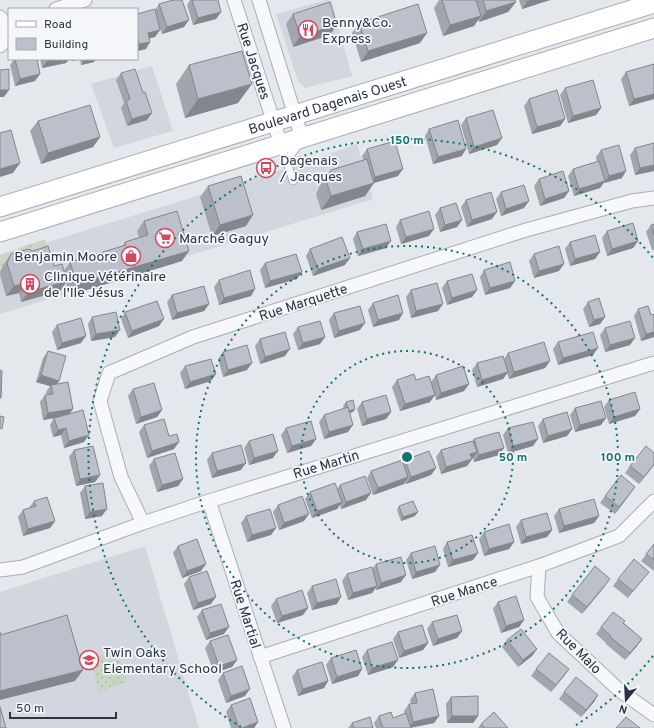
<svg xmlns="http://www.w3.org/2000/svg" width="654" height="728" viewBox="0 0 654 728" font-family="Overpass,sans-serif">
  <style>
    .built { fill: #d2d6de }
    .grass { fill: url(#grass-tufts) }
    .park { fill: url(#park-dots) }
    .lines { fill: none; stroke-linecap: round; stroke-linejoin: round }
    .lane-casing { stroke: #a9aeb7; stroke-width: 9 }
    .street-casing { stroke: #a9aeb7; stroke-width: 15 }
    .secondary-casing { stroke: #a9aeb7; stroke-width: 21 }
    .lane { stroke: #f7f8fa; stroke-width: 7 }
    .street { stroke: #f7f8fa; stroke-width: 13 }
    .secondary { stroke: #fff; stroke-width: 19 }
    .wall { fill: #a1a5ae }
    .shaded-wall { fill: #83868d }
    .building { fill: #bbc0ca; stroke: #83868d }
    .ring { fill: none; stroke: #0f766e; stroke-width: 2; stroke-dasharray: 2 4 }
    .labels { text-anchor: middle; stroke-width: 3.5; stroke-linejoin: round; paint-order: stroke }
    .poi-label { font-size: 14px; fill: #2b3445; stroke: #f4f6f9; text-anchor: start }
    .street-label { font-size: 14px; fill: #2b3445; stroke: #f4f6f9 }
    .centre { fill: #0f766e; stroke: #f4f6f9; stroke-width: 2 }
    .ring-label { font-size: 12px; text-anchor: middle; font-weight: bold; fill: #0f766e; stroke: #f4f6f9; stroke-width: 3.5; stroke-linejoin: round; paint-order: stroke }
  </style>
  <defs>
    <pattern id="grass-tufts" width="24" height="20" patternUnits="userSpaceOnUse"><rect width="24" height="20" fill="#c9d6c5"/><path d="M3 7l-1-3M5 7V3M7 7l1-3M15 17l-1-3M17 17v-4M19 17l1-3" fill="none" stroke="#adb8ab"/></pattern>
    <pattern id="park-dots" width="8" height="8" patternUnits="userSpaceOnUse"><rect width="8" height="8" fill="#c9d6c5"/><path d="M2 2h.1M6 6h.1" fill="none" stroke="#adb8ab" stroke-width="1.8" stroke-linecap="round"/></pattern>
  </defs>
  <rect width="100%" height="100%" fill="#e4e7ec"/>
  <!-- built -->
  <g class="built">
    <path d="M 326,0 L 331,0 L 352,76 L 305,88 L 298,81 L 276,14 Z"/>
    <path d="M 152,66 L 173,131 L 114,148 L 91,84 Z"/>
    <path d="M 357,144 L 373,199 L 0,314 L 0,256 L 48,242 L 281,170 Z"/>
    <path d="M 145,546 L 199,728 L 0,728 L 0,592 Z"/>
  </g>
  <!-- grass -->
  <path class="grass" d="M 45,239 L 54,274 L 4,264 L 0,272 L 0,255 Z"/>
  <!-- park -->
  <path class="park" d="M 117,651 L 127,682 L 99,692 L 89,659 Z"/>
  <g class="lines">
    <defs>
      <g id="lane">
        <path d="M 281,145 L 293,181"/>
        <path d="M 286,161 L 299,144"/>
      </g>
      <g id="street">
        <path d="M 234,0 L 281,145"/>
        <path d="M 259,0 L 302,138"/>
        <path d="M 56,9 L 85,0"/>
        <path d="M 0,17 C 9,25 9,38 0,46"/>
        <path d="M 209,501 L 284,728"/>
        <path d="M 143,523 L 121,477 L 100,401 L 109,373 L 193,337 L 526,230 L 632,201 L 654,198"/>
        <path d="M 539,566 L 537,597 L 558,633 L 619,690 L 654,715"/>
        <path d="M 0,570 L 23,567 L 143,523 L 209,501 L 654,363"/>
        <path d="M 260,657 L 539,566 L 619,536 L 654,501"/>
      </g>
      <g id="secondary">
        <path id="s1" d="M 0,207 L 654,3"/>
        <path d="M 0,232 L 654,28"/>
      </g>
    </defs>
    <!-- lane casing -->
    <use href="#lane" class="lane-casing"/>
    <!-- street casing -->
    <use href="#street" class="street-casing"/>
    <!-- secondary casing -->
    <use href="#secondary" class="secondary-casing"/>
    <!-- lane -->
    <use href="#lane" class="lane"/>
    <!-- street -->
    <use href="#street" class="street"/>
    <!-- secondary -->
    <use href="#secondary" class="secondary"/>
  </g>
  <!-- wall -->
  <g class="wall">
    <path d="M 190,0 L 218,0 L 221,12 L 216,19 L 193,25 L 187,5 Z"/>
    <path d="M 439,0 L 515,0 L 516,2 L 508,12 L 479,22 L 478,19 L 474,26 L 443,36 L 434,8 Z"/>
    <path d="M 519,0 L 550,0 L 522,9 Z"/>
    <path d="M 159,4 L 184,27 L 162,34 L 160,29 L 155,37 L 150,38 L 146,49 L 137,51 L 137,14 L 155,10 Z"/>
    <path d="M 293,14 L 330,35 L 293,47 L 286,24 Z"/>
    <path d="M 359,23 L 420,43 L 361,62 L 352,33 Z"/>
    <path d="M 14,59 L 37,59 L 35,81 L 15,86 L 10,65 Z"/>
    <path d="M 40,59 L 69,59 L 66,63 L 42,68 Z"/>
    <path d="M 71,59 L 96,59 L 94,62 L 81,65 L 80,59 L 72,61 Z"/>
    <path d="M 189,65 L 238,103 L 185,118 L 176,84 Z"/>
    <path d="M 654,66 L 654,99 L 629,106 L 621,79 L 626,72 Z"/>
    <path d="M 121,73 L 147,120 L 127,126 L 121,108 L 124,103 L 116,80 Z"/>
    <path d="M 565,88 L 601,108 L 596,115 L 568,123 L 560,95 Z"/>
    <path d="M 529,99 L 565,119 L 560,126 L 532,134 L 524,106 Z"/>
    <path d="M 466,118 L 497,145 L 469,154 L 461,125 Z"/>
    <path d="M 38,121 L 100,137 L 93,147 L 41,164 L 30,131 Z"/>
    <path d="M 429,129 L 462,156 L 433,164 L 425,136 Z"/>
    <path d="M 654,143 L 654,171 L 635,175 L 630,155 L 635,148 Z"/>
    <path d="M 367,149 L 398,176 L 374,183 L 365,196 L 321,210 L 316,194 L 321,183 L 331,170 L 363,160 L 362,156 Z"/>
    <path d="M 601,150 L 622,178 L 604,183 L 604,182 L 600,188 L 574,196 L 568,176 L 573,169 L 597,162 L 596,157 Z"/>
    <path d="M 539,179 L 569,191 L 564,198 L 540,206 L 534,186 Z"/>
    <path d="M 208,186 L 246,226 L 212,236 L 200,197 Z"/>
    <path d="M 501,192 L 524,208 L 501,216 L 496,199 Z"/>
    <path d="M 466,200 L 492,219 L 467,227 L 461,207 Z"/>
    <path d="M 440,208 L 462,220 L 457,227 L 440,232 L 435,215 Z"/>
    <path d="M 400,220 L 429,236 L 401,244 L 396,227 Z"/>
    <path d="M 144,221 L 182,261 L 70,295 L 66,282 L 60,291 L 21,302 L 19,293 L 6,296 L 0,275 L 0,272 L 4,264 L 11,254 L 54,266 L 64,271 L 70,262 L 122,247 L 125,242 L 139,238 L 137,231 Z"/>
    <path d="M 654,224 L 654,250 L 652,250 L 646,232 L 651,225 Z"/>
    <path d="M 607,231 L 638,241 L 633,248 L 607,256 L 602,238 Z"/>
    <path d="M 357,232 L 386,248 L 358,256 L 353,239 Z"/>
    <path d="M 570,242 L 600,252 L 595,259 L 570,266 L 565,249 Z"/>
    <path d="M 310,249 L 345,265 L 313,276 L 306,256 Z"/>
    <path d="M 534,254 L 559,271 L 534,278 L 529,261 Z"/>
    <path d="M 265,263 L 297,279 L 265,288 L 260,270 Z"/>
    <path d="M 484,270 L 515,281 L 510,288 L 485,295 L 480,277 Z"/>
    <path d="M 219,280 L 251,296 L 219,305 L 214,287 Z"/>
    <path d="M 447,281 L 477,290 L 472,297 L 447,305 L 442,288 Z"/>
    <path d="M 411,290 L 438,311 L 411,318 L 406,297 Z"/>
    <path d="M 172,295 L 209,304 L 204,311 L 172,320 L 167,302 Z"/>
    <path d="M 588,302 L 605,317 L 600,324 L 589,327 L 583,309 Z"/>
    <path d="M 373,303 L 399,320 L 373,327 L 368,310 Z"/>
    <path d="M 638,309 L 651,315 L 654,314 L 654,337 L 641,341 L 634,316 Z"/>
    <path d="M 125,312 L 159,326 L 128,338 L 121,319 Z"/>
    <path d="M 334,313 L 360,330 L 334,338 L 329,320 Z"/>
    <path d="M 92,317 L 115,337 L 91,341 L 88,324 Z"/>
    <path d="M 57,325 L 81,343 L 57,350 L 52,332 Z"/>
    <path d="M 298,327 L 325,337 L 320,344 L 298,350 L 293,334 Z"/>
    <path d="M 605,328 L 630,345 L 605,352 L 600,335 Z"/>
    <path d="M 260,339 L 285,356 L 260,364 L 255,346 Z"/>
    <path d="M 558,342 L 593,355 L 558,365 L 553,349 Z"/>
    <path d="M 48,351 L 57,384 L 73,409 L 69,414 L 84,442 L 64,448 L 61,435 L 53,437 L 50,425 L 54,418 L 43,420 L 40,402 L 45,395 L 47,395 L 46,392 L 50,386 L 36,382 L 43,358 Z"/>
    <path d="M 223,352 L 247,370 L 223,377 L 218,359 Z"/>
    <path d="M 508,353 L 550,361 L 545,368 L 509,379 L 507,373 L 503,379 L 477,387 L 472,370 L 477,363 L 504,359 Z"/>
    <path d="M 185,366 L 211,381 L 185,389 L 180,373 Z"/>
    <path d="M 436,375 L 469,384 L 464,391 L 436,400 L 431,382 Z"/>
    <path d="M 397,380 L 416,380 L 430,402 L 400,411 L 392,387 Z"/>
    <path d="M 133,389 L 162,410 L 157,417 L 136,424 L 128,396 Z"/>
    <path d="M 609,400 L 640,409 L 635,416 L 609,424 L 604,407 Z"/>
    <path d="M 346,402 L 353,412 L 349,413 L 348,432 L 324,439 L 319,422 L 324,415 L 344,409 L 343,406 Z"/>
    <path d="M 362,402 L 391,412 L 386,419 L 362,426 L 357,409 Z"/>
    <path d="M 575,408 L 601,425 L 575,432 L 570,415 Z"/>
    <path d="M 543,419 L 572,429 L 567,436 L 543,443 L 538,426 Z"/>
    <path d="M 144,425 L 169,436 L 174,449 L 147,458 L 139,432 Z"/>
    <path d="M 286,428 L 316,439 L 311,446 L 287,453 L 281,435 Z"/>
    <path d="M 508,428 L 533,446 L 508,453 L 503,435 Z"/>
    <path d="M 474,439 L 504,448 L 499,455 L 474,462 L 473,458 L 467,466 L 441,474 L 436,457 L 441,450 L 473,441 Z"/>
    <path d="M 249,441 L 273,458 L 249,465 L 244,448 Z"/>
    <path d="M 74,450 L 100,475 L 95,482 L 76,486 L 69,457 Z"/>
    <path d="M 212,453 L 241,470 L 212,478 L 207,460 Z"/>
    <path d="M 654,453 L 654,465 L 639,484 L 625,473 L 630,466 Z"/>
    <path d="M 154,459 L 183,479 L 178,486 L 157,492 L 149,466 Z"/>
    <path d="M 405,460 L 436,468 L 431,475 L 406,484 L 405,482 L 404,484 L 373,495 L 367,478 L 371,471 L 403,462 Z"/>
    <path d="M 340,485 L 366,500 L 341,509 L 340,505 L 337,509 L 312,518 L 305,499 L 310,492 L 337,489 Z"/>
    <path d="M 85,486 L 102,516 L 85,519 L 80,493 Z"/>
    <path d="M 635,487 L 615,514 L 600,503 L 605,496 Z"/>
    <path d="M 34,501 L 55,521 L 50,528 L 23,536 L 18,517 L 23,510 L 29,508 Z"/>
    <path d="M 278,505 L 304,521 L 279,530 L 273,512 Z"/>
    <path d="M 399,506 L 415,516 L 401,521 L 397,510 Z"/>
    <path d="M 559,509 L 599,516 L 594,523 L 559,533 L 554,516 Z"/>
    <path d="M 246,516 L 276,528 L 271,535 L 247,542 L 241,523 Z"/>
    <path d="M 521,520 L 552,530 L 547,537 L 521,544 L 516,527 Z"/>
    <path d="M 484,532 L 514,542 L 509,549 L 484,556 L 479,539 Z"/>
    <path d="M 447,542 L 473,560 L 448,567 L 443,549 Z"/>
    <path d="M 654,544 L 654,571 L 641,561 Z"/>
    <path d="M 178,546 L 201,571 L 182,578 L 173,553 Z"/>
    <path d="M 411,553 L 435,572 L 412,579 L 406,560 Z"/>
    <path d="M 376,564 L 401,582 L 376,590 L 376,588 L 372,593 L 348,600 L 342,581 L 347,574 L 372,569 Z"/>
    <path d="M 649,572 L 644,578 L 628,598 L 613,586 L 618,579 Z"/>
    <path d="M 189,577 L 211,604 L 193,610 L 184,584 Z"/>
    <path d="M 312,586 L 337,604 L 312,610 L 307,593 Z"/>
    <path d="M 605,586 L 582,614 L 567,602 L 572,595 Z"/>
    <path d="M 276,599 L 303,615 L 277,623 L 271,606 Z"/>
    <path d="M 498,602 L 524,620 L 519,627 L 501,633 L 493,609 Z"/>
    <path d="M 202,610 L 224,634 L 206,640 L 197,617 Z"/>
    <path d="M 432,622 L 462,631 L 457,638 L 433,646 L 427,629 Z"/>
    <path d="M 624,623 L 642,639 L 637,646 L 625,660 L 606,644 L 606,643 L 596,634 L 601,627 Z"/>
    <path d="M 398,632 L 428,643 L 423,650 L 399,658 L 393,639 Z"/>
    <path d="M 507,640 L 537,649 L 532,656 L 518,667 L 502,647 Z"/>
    <path d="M 210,641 L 237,660 L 232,667 L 214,673 L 205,648 Z"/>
    <path d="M 367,650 L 393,667 L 368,675 L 362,657 Z"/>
    <path d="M 331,658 L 362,669 L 358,676 L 332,684 L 326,665 Z"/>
    <path d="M 536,669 L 569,669 L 564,676 L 551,692 L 531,676 Z"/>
    <path d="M 297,670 L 328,681 L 324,688 L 298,696 L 292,677 Z"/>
    <path d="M 223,673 L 245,696 L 226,703 L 218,680 Z"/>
    <path d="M 564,692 L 598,695 L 594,702 L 581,717 L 559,699 Z"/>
    <path d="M 415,693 L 439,716 L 434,723 L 411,728 L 376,728 L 374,723 L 379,716 L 393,718 L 405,714 L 404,711 L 409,704 L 411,704 L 410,700 Z"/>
    <path d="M 451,697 L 478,716 L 473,723 L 447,723 L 446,704 Z"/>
    <path d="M 231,705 L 258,722 L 254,728 L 231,728 L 226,712 Z"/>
    <path d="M 352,723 L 373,728 L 348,728 Z"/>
    <path d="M 481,724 L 508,728 L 478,728 Z"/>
  </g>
  <!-- shaded-wall -->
  <g class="shaded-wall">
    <path d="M 532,0 L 550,0 L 522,9 L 527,2 Z"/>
    <path d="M 516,2 L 508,12 L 479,22 L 486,11 Z"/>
    <path d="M 221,12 L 216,19 L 193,25 L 198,18 Z"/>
    <path d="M 481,16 L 474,26 L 443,36 L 450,25 Z"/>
    <path d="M 189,20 L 184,27 L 162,34 L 167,27 Z"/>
    <path d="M 337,25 L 330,35 L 293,47 L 300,36 Z"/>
    <path d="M 160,30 L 155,37 L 143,40 L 148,33 Z"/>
    <path d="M 427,33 L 420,43 L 361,62 L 368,51 Z"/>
    <path d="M 150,42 L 146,49 L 137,51 L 137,47 L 139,44 Z"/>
    <path d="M 56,59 L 69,59 L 66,63 L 42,68 L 47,61 Z"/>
    <path d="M 73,59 L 80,59 L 72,61 Z"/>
    <path d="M 85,59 L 96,59 L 94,62 L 81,65 Z"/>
    <path d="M 40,74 L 35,81 L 15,86 L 20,79 Z"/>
    <path d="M 252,84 L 238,103 L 185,118 L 198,99 Z"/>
    <path d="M 0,90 L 9,90 L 4,97 L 0,97 Z"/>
    <path d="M 654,94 L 654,99 L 629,106 L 634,99 Z"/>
    <path d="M 601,108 L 596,115 L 568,123 L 573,116 Z"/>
    <path d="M 152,113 L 147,120 L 127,126 L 132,119 Z"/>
    <path d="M 565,119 L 560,126 L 532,134 L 537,127 Z"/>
    <path d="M 100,137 L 93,147 L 41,164 L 48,153 Z"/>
    <path d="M 502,138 L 497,145 L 469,154 L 474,147 Z"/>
    <path d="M 466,149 L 462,156 L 433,164 L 438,157 Z"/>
    <path d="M 20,163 L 13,173 L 0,177 L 0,169 Z"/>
    <path d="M 654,165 L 654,171 L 635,175 L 640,168 Z"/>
    <path d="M 403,169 L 398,176 L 370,184 L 375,177 Z"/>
    <path d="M 626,171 L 622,178 L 604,183 L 609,176 Z"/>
    <path d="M 605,181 L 600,188 L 574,196 L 579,189 Z"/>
    <path d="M 374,183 L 365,196 L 321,210 L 331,196 Z"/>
    <path d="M 569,191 L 564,198 L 540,206 L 545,199 Z"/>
    <path d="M 529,201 L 524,208 L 501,216 L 506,209 Z"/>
    <path d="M 497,212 L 492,219 L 467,227 L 472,220 Z"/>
    <path d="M 253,215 L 246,226 L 212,236 L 220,225 Z"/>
    <path d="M 462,220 L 457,227 L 440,232 L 445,225 Z"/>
    <path d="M 434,229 L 429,236 L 401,244 L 406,237 Z"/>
    <path d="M 391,241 L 386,248 L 358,256 L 363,249 Z"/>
    <path d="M 638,241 L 633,248 L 607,256 L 612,249 Z"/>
    <path d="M 189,251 L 182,261 L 70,295 L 77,284 Z"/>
    <path d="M 600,252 L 595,259 L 570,266 L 575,259 Z"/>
    <path d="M 350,258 L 345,265 L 313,276 L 318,269 Z"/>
    <path d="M 564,264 L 559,271 L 534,278 L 539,271 Z"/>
    <path d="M 302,272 L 297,279 L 265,288 L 270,281 Z"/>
    <path d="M 67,281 L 60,291 L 21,302 L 29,292 Z"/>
    <path d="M 515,281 L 510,288 L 485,295 L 490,288 Z"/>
    <path d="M 27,282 L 19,293 L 6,296 L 14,286 Z"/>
    <path d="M 255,289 L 251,296 L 219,305 L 224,298 Z"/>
    <path d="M 477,290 L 472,297 L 447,305 L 452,298 Z"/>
    <path d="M 209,304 L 204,311 L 172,320 L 177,313 Z"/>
    <path d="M 443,304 L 438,311 L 411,318 L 416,311 Z"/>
    <path d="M 403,313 L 399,320 L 373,327 L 378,320 Z"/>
    <path d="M 605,317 L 600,324 L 589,327 L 594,320 Z"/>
    <path d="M 164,319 L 159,326 L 128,338 L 132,331 Z"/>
    <path d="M 365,323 L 360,330 L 334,338 L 339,331 Z"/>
    <path d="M 120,330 L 115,337 L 91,341 L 96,334 Z"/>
    <path d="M 654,332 L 654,337 L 641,341 L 646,334 Z"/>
    <path d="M 86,336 L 81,343 L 57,350 L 62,343 Z"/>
    <path d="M 325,337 L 320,344 L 298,350 L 303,343 Z"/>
    <path d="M 635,338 L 630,345 L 605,352 L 610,345 Z"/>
    <path d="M 598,348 L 593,355 L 558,365 L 563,358 Z"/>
    <path d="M 290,349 L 285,356 L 260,364 L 265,357 Z"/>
    <path d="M 550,361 L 545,368 L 509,379 L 514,372 Z"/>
    <path d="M 252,363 L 247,370 L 223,377 L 228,370 Z"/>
    <path d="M 508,372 L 503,379 L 477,387 L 482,380 Z"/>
    <path d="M 216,374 L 211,381 L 185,389 L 190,382 Z"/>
    <path d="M 41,375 L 59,381 L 54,388 L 51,385 L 50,386 L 36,382 Z"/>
    <path d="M 469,384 L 464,391 L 436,400 L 441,393 Z"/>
    <path d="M 435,395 L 430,402 L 400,411 L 405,404 Z"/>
    <path d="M 73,409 L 68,416 L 43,420 L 48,413 Z"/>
    <path d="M 355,409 L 353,412 L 346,414 L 348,411 Z"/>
    <path d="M 640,409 L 635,416 L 609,424 L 614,417 Z"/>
    <path d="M 162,410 L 157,417 L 136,424 L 141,417 Z"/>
    <path d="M 391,412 L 386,419 L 362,426 L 367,419 Z"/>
    <path d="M 606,418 L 601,425 L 575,432 L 580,425 Z"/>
    <path d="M 353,425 L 348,432 L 324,439 L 329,432 Z"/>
    <path d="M 66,428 L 61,435 L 53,437 L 58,430 Z"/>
    <path d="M 572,429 L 567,436 L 543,443 L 548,436 Z"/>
    <path d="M 89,435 L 84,442 L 64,448 L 69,441 Z"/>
    <path d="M 316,439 L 311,446 L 287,453 L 292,446 Z"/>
    <path d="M 538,439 L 533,446 L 508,453 L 513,446 Z"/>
    <path d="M 179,442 L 174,449 L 147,458 L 152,451 Z"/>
    <path d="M 504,448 L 499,455 L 474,462 L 479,455 Z"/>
    <path d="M 278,451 L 273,458 L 249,465 L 254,458 Z"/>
    <path d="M 477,452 L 467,466 L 441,474 L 446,467 L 470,454 Z"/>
    <path d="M 246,463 L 241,470 L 212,478 L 217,471 Z"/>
    <path d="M 654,464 L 654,465 L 639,484 L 644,477 Z"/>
    <path d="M 436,468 L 431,475 L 406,484 L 411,477 Z"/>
    <path d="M 100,475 L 95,482 L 76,486 L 80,479 Z"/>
    <path d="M 408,477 L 404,484 L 373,495 L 378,488 Z"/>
    <path d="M 183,479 L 178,486 L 157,492 L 162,485 Z"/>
    <path d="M 635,487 L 630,494 L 615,514 L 619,507 Z"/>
    <path d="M 371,493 L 366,500 L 341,509 L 346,502 Z"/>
    <path d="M 342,502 L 337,509 L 312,518 L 317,511 Z"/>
    <path d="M 107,509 L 102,516 L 85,519 L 90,512 Z"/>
    <path d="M 418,512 L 415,516 L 401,521 L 403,517 Z"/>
    <path d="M 309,514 L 304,521 L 279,530 L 284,523 Z"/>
    <path d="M 599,516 L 594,523 L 559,533 L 564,526 Z"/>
    <path d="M 55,521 L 50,528 L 23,536 L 28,529 Z"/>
    <path d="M 276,528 L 271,535 L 247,542 L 252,535 Z"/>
    <path d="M 552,530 L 547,537 L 521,544 L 526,537 Z"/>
    <path d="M 514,542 L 509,549 L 484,556 L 489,549 Z"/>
    <path d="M 478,553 L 473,560 L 448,567 L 453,560 Z"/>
    <path d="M 206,564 L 201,571 L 182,578 L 187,571 Z"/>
    <path d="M 440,565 L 435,572 L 412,579 L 416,572 Z"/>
    <path d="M 406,575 L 401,582 L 376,590 L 381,583 Z"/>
    <path d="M 610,579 L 605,586 L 582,614 L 587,607 Z"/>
    <path d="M 377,586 L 372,593 L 348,600 L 353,593 Z"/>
    <path d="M 216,597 L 211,604 L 193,610 L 198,603 Z"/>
    <path d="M 341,597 L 337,604 L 312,610 L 317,603 Z"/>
    <path d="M 308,608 L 303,615 L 277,623 L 282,616 Z"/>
    <path d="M 524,620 L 519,627 L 501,633 L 506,626 Z"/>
    <path d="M 229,627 L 224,634 L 206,640 L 210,633 Z"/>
    <path d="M 462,631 L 457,638 L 433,646 L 438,639 Z"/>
    <path d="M 642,639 L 637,646 L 625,660 L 630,653 Z"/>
    <path d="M 428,643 L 423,650 L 399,658 L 404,651 Z"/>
    <path d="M 537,649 L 532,656 L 518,667 L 523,660 Z"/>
    <path d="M 237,660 L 232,667 L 214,673 L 219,666 Z"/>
    <path d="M 398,660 L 393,667 L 368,675 L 372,668 Z"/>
    <path d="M 362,669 L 358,676 L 332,684 L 337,677 Z"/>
    <path d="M 569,669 L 564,676 L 551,692 L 556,685 Z"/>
    <path d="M 83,670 L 75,681 L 0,700 L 0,691 Z"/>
    <path d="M 328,681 L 324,688 L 298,696 L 303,689 Z"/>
    <path d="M 250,689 L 245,696 L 226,703 L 231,696 Z"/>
    <path d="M 598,695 L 594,702 L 581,717 L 586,710 Z"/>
    <path d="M 439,716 L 434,723 L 408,728 L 413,722 Z"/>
    <path d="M 452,716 L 478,716 L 473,723 L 447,723 Z"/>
    <path d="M 258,722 L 254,728 L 242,728 Z"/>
  </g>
  <!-- building -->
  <g class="building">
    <path d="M 173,0 L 182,0 L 189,20 L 167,27 L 159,4 Z"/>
    <path d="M 192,0 L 218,0 L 221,12 L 198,18 Z"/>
    <path d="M 442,0 L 476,0 L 481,16 L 450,25 Z"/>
    <path d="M 483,0 L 515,0 L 516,2 L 486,11 Z"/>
    <path d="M 526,0 L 532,0 L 527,2 Z"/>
    <path d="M 330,2 L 337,25 L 300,36 L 293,14 Z"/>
    <path d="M 418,4 L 427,33 L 368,51 L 359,23 Z"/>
    <path d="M 155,9 L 160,30 L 148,33 L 150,42 L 139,44 L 137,34 L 137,14 Z"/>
    <path d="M 242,51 L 252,84 L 198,99 L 189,65 Z"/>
    <path d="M 15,59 L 37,59 L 40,74 L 20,79 Z"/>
    <path d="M 47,59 L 56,59 L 47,61 Z"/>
    <path d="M 654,64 L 654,94 L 634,99 L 626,72 Z"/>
    <path d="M 9,69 L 9,90 L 0,90 L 0,70 Z"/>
    <path d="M 135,69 L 143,93 L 145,92 L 152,113 L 132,119 L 126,101 L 130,99 L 121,73 Z"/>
    <path d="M 593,80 L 601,108 L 573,116 L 565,88 Z"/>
    <path d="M 557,90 L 565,119 L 537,127 L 529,99 Z"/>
    <path d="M 90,105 L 100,137 L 48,153 L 38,121 Z"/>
    <path d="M 493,110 L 502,138 L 474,147 L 466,118 Z"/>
    <path d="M 458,120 L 466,149 L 438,157 L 429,129 Z"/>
    <path d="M 11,130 L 20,163 L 0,169 L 0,133 Z"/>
    <path d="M 395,141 L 403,169 L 375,177 L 367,149 Z"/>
    <path d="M 654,143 L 654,165 L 640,168 L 635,148 Z"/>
    <path d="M 619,145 L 626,171 L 609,176 L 601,150 Z"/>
    <path d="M 367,159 L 374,183 L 331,196 L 326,180 L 331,170 Z"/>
    <path d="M 599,161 L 605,181 L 579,189 L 573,169 Z"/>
    <path d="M 563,171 L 569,191 L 545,199 L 539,179 Z"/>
    <path d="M 241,176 L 253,215 L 220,225 L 208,186 Z"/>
    <path d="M 524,185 L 529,201 L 506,209 L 501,192 Z"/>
    <path d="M 491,192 L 497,212 L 472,220 L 466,200 Z"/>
    <path d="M 456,203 L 462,220 L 445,225 L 440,208 Z"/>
    <path d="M 177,211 L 189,251 L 77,284 L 70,262 L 126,245 L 125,242 L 148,235 L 144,221 Z"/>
    <path d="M 429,211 L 434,229 L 406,237 L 400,220 Z"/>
    <path d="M 633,223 L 638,241 L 612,249 L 607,231 Z"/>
    <path d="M 386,224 L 391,241 L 363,249 L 357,232 Z"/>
    <path d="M 654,224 L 654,235 L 651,225 Z"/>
    <path d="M 595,235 L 600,252 L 575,259 L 570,242 Z"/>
    <path d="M 342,237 L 350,258 L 318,269 L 310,249 Z"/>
    <path d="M 48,246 L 54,266 L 62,264 L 67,281 L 29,292 L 27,282 L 14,286 L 7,263 L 11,254 L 28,249 L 33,251 Z"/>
    <path d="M 559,246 L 564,264 L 539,271 L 534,254 Z"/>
    <path d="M 296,254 L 302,272 L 270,281 L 265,263 Z"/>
    <path d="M 510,262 L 515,281 L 490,288 L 484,270 Z"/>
    <path d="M 250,270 L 255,289 L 224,298 L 219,280 Z"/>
    <path d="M 472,274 L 477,290 L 452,298 L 447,281 Z"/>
    <path d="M 437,283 L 443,304 L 416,311 L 411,290 Z"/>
    <path d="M 204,286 L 209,304 L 177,313 L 172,295 Z"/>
    <path d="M 398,295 L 403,313 L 378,320 L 373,303 Z"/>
    <path d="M 599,298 L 605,317 L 594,320 L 588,302 Z"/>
    <path d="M 157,301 L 164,319 L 132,331 L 125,312 Z"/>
    <path d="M 360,306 L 365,323 L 339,331 L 334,313 Z"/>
    <path d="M 648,306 L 651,315 L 654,314 L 654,332 L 646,334 L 638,309 Z"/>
    <path d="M 116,312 L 120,330 L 96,334 L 92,317 Z"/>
    <path d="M 81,318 L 86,336 L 62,343 L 57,325 Z"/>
    <path d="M 320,321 L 325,337 L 303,343 L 298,327 Z"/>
    <path d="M 630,321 L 635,338 L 610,345 L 605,328 Z"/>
    <path d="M 285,332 L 290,349 L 265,357 L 260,339 Z"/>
    <path d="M 593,332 L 598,348 L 563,358 L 558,342 Z"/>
    <path d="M 544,342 L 550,361 L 514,372 L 508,353 Z"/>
    <path d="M 247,345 L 252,363 L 228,370 L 223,352 Z"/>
    <path d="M 48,351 L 66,356 L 59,381 L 41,375 Z"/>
    <path d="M 503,356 L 508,372 L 482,380 L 477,363 Z"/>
    <path d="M 211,359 L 216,374 L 190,382 L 185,366 Z"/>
    <path d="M 463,366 L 469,384 L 441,393 L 436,375 Z"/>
    <path d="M 0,370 L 2,371 L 1,398 L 0,398 Z"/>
    <path d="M 414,374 L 416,380 L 429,376 L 435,395 L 405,404 L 397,380 Z"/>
    <path d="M 68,382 L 73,409 L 48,413 L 45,395 L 53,394 L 51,385 Z"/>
    <path d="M 154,383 L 162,410 L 141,417 L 133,389 Z"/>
    <path d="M 635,392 L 640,409 L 614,417 L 609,400 Z"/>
    <path d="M 386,395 L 391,412 L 367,419 L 362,402 Z"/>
    <path d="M 353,400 L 355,409 L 349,411 L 346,402 Z"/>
    <path d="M 601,401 L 606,418 L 580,425 L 575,408 Z"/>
    <path d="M 348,407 L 353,425 L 329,432 L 324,415 Z"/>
    <path d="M 83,410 L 89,435 L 69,441 L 66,428 L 58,430 L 54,418 Z"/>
    <path d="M 567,412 L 572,429 L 548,436 L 543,419 Z"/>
    <path d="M 0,416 L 4,417 L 2,429 L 0,428 Z"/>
    <path d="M 164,419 L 169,436 L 177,434 L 179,442 L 152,451 L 144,425 Z"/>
    <path d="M 311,421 L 316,439 L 292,446 L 286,428 Z"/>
    <path d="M 533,422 L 538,439 L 513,446 L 508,428 Z"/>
    <path d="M 499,432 L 504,448 L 479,455 L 474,439 Z"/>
    <path d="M 273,434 L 278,451 L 254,458 L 249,441 Z"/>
    <path d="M 473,441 L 477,452 L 470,454 L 472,459 L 446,467 L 441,450 Z"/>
    <path d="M 241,445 L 246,463 L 217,471 L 212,453 Z"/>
    <path d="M 93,446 L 100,475 L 80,479 L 74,450 Z"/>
    <path d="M 646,446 L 654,453 L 654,464 L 644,477 L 630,466 Z"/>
    <path d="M 429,451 L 436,468 L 411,477 L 405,460 Z"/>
    <path d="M 175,453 L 183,479 L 162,485 L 154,459 Z"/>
    <path d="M 402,460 L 408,477 L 378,488 L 371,471 Z"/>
    <path d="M 621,475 L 635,487 L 619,507 L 605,496 Z"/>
    <path d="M 365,476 L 371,493 L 346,502 L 340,485 Z"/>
    <path d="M 103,483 L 107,509 L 90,512 L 85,486 Z"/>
    <path d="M 335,483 L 342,502 L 317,511 L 310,492 Z"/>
    <path d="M 302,496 L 309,514 L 284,523 L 278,505 Z"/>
    <path d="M 47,497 L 55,521 L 28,529 L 23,510 L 36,506 L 34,501 Z"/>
    <path d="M 594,499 L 599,516 L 564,526 L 559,509 Z"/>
    <path d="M 413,501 L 418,512 L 403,517 L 399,506 Z"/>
    <path d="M 270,509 L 276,528 L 252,535 L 246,516 Z"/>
    <path d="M 547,513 L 552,530 L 526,537 L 521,520 Z"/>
    <path d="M 509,524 L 514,542 L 489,549 L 484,532 Z"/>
    <path d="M 472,535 L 478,553 L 453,560 L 447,542 Z"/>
    <path d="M 197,539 L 206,564 L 187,571 L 178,546 Z"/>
    <path d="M 654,544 L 654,560 L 646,554 Z"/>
    <path d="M 435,546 L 440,565 L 416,572 L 411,553 Z"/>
    <path d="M 401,557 L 406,575 L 381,583 L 376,564 Z"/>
    <path d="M 634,559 L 649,572 L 633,591 L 618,579 Z"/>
    <path d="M 595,566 L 610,579 L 587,607 L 572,595 Z"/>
    <path d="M 372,567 L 377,586 L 353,593 L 347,574 Z"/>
    <path d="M 207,571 L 216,597 L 198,603 L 189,577 Z"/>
    <path d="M 336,579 L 341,597 L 317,603 L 312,586 Z"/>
    <path d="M 302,590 L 308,608 L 282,616 L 276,599 Z"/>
    <path d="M 516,596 L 524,620 L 506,626 L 498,602 Z"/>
    <path d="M 221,604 L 229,627 L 210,633 L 202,610 Z"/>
    <path d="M 613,612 L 625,621 L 623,623 L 642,639 L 630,653 L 610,637 L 611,636 L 601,627 Z"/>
    <path d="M 67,615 L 83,670 L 0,691 L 0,632 L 1,635 Z"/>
    <path d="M 457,615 L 462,631 L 438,639 L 432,622 Z"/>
    <path d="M 422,625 L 428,643 L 404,651 L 398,632 Z"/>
    <path d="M 521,629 L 537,649 L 523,660 L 507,640 Z"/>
    <path d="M 228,635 L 237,660 L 219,666 L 210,641 Z"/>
    <path d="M 392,642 L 398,660 L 372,668 L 367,650 Z"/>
    <path d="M 356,650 L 362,669 L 337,677 L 331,658 Z"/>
    <path d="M 549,653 L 569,669 L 556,685 L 536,669 Z"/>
    <path d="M 322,662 L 328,681 L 303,689 L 297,670 Z"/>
    <path d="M 242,666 L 250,689 L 231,696 L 223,673 Z"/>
    <path d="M 576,677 L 598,695 L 586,710 L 564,692 Z"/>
    <path d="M 433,689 L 439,716 L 413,722 L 409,704 L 417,703 L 415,693 Z"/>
    <path d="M 478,696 L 478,716 L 452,716 L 451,697 Z"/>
    <path d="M 250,698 L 258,722 L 242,728 L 239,728 L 231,705 Z"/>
    <path d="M 0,707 L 6,728 L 0,728 Z"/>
    <path d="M 391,712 L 393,718 L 406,713 L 411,728 L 383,728 L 379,716 Z"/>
    <path d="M 494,712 L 508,728 L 485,728 L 481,724 Z"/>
    <path d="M 370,717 L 373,728 L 354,728 L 352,723 Z"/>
    <path d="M 626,717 L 640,728 L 616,728 Z"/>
  </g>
  <!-- distance rings -->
  <g class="ring">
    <circle cx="407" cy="457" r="106"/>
    <circle cx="407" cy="457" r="211"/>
    <path d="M653 656A317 317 0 0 1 573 727M241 727A317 317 0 1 1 653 258"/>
  </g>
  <!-- icons -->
  <defs>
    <symbol id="restaurant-ring" viewBox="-11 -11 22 22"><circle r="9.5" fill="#f4f6f9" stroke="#d1495b" stroke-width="1.5"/><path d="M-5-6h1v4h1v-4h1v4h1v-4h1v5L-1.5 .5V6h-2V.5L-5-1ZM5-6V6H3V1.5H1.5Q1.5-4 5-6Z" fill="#d1495b"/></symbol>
    <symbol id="bus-ring" viewBox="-11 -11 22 22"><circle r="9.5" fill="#f4f6f9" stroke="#d1495b" stroke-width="1.5"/><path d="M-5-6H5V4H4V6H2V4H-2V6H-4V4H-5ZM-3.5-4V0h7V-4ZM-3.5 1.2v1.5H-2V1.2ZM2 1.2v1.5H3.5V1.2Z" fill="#d1495b"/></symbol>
    <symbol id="supermarket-ring" viewBox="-11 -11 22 22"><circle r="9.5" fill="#f4f6f9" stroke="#d1495b" stroke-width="1.5"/><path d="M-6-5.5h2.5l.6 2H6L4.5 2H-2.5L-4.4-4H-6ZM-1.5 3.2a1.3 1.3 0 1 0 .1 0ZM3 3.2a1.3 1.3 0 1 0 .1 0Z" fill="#d1495b"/></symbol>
    <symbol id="shop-ring" viewBox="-11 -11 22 22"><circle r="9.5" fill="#f4f6f9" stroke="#d1495b" stroke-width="1.5"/><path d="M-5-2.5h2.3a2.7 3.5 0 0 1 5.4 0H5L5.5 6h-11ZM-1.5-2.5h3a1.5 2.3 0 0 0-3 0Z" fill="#d1495b"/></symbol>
    <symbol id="building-ring" viewBox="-11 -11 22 22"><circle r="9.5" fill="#f4f6f9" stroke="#d1495b" stroke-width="1.5"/><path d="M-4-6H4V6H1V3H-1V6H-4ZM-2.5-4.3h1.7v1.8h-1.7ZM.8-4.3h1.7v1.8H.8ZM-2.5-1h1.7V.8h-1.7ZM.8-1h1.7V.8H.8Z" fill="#d1495b"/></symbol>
    <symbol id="school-ring" viewBox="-11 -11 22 22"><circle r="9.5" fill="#f4f6f9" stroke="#d1495b" stroke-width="1.5"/><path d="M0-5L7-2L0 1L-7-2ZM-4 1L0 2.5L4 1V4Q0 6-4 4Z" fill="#d1495b"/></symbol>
  </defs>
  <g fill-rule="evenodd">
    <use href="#restaurant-ring" x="297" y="19" width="22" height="22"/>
    <use href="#bus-ring" x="255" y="157" width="22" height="22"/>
    <use href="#supermarket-ring" x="154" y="227" width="22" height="22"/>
    <use href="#shop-ring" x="120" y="245" width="22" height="22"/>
    <use href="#building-ring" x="19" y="273" width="22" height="22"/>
    <use href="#school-ring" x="78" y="649" width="22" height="22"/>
  </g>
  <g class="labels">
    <!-- poi labels -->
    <g class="poi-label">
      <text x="322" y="27">Benny&amp;Co.<tspan x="322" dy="16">Express</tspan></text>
      <text x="280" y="165">Dagenais<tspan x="280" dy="16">/ Jacques</tspan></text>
      <text x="179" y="243">Marché Gaguy</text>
      <text x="117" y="261" text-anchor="end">Benjamin Moore</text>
      <text x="44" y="281">Clinique Vétérinaire<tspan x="44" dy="16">de I'Ile Jésus</tspan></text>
      <text x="103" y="657">Twin Oaks<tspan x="103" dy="16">Elementary School</tspan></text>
    </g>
    <!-- street labels -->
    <g class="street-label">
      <text transform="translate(254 61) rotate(72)" y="5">Rue Jacques</text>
      <text dy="5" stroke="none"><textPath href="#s1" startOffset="343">Boulevard Dagenais Ouest</textPath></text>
      <text transform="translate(303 302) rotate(-18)" y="5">Rue Marquette</text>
      <text transform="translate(326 464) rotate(-17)" y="5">Rue Martin</text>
      <text transform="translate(464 591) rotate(-18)" y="5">Rue Mance</text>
      <text transform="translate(246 614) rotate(72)" y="5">Rue Martial</text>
      <text transform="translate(579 651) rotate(45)" y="5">Rue Malo</text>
    </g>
  </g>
  <circle cx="407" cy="457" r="6" class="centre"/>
  <g class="ring-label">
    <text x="407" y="144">150 m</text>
    <text x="513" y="461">50 m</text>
    <text x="618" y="461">100 m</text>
  </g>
  <!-- legend -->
  <rect x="8" y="8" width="130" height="52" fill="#f4f6f9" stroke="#a4a8b1"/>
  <rect x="16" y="21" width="20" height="6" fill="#ffffff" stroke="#a4a8b1"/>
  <text x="44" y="28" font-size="12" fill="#2b3445">Road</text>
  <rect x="16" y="38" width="20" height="12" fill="#bbc0ca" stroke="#a4a8b1"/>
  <text x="44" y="48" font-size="12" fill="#2b3445">Building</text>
  <!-- north arrow -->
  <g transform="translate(626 700) rotate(198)" stroke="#f4f6f9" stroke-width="3" paint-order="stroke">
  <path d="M0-3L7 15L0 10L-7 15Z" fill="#2b3445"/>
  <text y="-6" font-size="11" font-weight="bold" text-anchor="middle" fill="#2b3445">N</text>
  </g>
  <!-- scale -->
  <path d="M10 712v6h106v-6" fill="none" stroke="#2b3445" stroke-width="2"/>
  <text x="16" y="712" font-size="12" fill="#2b3445" stroke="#f4f6f9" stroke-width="3" paint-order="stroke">50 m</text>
</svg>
